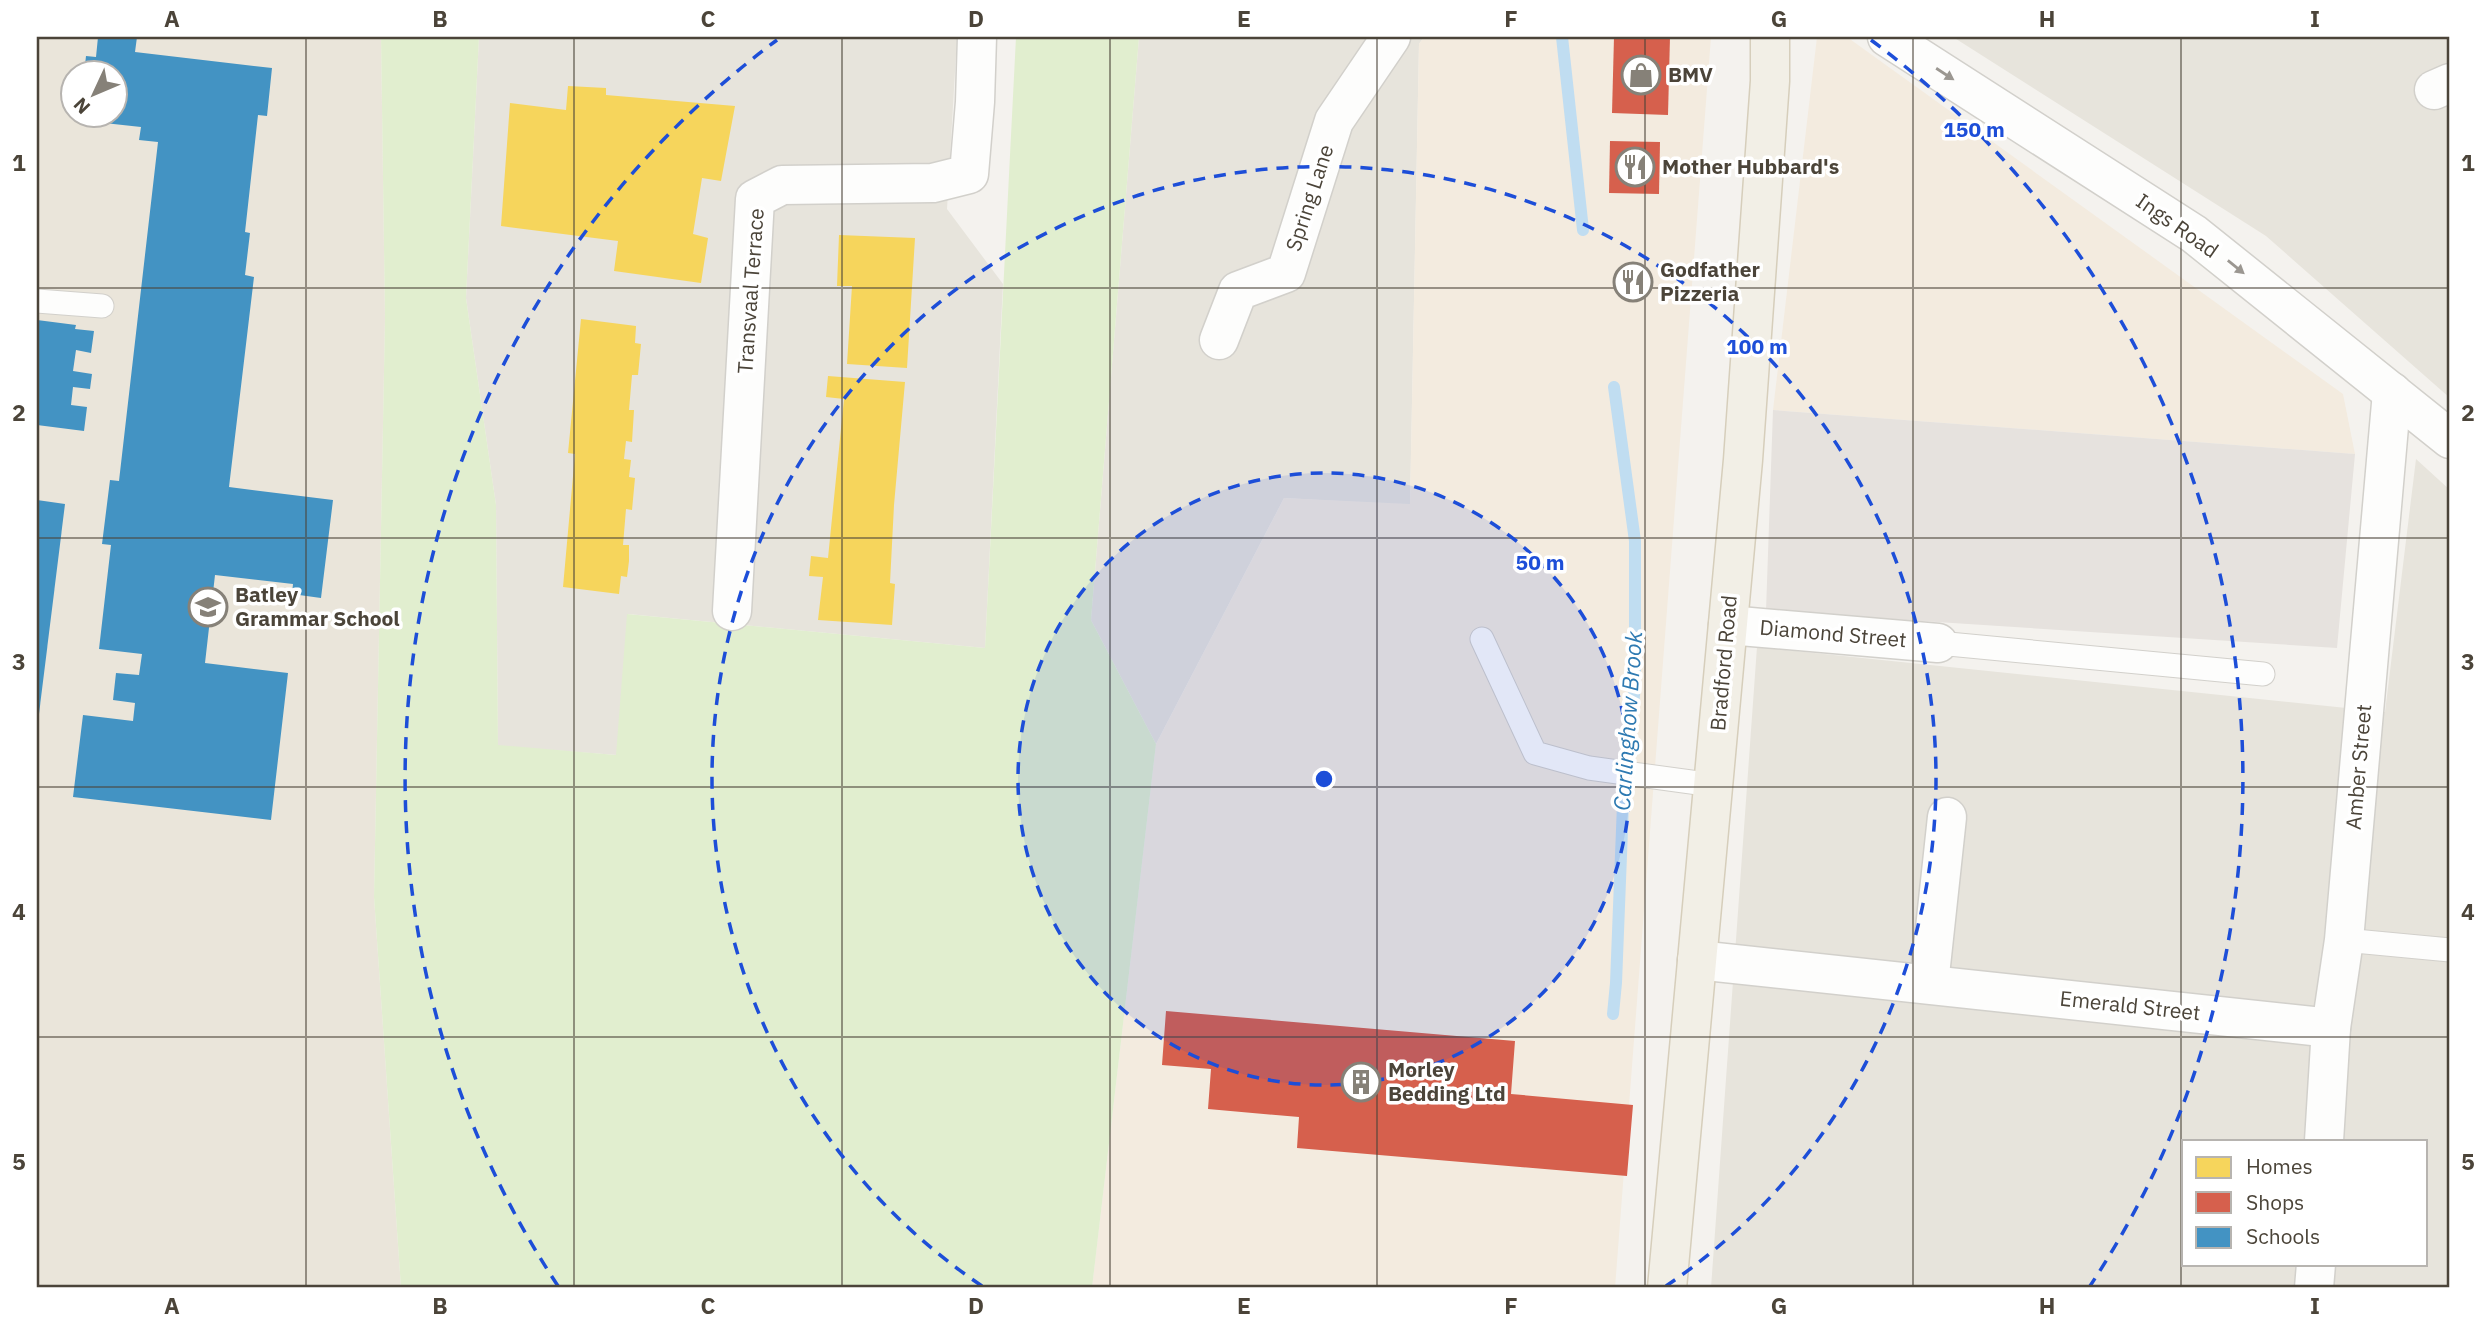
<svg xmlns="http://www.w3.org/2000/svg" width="2487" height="1325" viewBox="0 0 2487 1325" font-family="'IBM Plex Sans',sans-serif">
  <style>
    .residential { fill: #e7e4dc; fill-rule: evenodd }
    .commercial { fill: #f3ebdf }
    .industrial { fill: #e6e2de }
    .education { fill: #eae5da; fill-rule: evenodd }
    .green { fill: #e1eecf }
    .homes { fill: #f6d55c }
    .shops { fill: #d6604d }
    .schools { fill: #4393c3 }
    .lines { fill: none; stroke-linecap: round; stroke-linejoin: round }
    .stream { stroke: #c0ddf1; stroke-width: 12 }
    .lane-casing { stroke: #d2d0cb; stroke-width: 25 }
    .street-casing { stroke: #d2d0cb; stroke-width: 41 }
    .primary-casing { stroke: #d6cebb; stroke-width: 41 }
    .lane { stroke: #fdfdfc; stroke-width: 23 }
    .street { stroke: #fdfdfc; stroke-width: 38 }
    .primary { stroke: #f2efe6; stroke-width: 38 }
    .oneway { fill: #9b9791 }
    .grid { fill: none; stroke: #4b4439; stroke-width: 2; stroke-opacity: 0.55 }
    .ring { fill: none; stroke: #1d4ed8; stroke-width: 3.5; stroke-dasharray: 12 9 }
    .labels { text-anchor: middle; stroke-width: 7; stroke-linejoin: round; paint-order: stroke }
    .poi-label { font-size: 21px; font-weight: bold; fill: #4b4439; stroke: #fff; text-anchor: start }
    .street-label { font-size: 21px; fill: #4b4439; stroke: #fff }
    .water-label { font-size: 23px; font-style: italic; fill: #2e7ab2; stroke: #fff }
    .centre { fill: #1d4ed8; stroke: #fff; stroke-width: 3.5 }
    .ring-label { font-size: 21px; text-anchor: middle; font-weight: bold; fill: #1d4ed8; stroke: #fff; stroke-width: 7; stroke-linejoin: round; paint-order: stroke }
    .neatline { fill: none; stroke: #4b4439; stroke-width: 2.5 }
    .grid-label { font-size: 23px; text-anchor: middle; font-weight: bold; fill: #4b4439 }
  </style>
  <rect width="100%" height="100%" fill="#f4f2ee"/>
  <!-- residential -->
  <g class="residential">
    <path d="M 479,37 L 957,37 L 947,209 L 1003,284 L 985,648 L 628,614 L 617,755 L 498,746 L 496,505 L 466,298 Z"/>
    <path d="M 1139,37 L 1424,37 L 1419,44 L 1410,505 L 1284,498 L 1156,744 L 1091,620 Z"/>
    <path d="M 1953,37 L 2450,37 L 2450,398 L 2266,236 Z"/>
    <path d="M 2416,459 L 2450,490 L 2450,1288 L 1711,1288 L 1757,647 L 2385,712 ZM 2184,1141 L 2426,1141 L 2426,1264 L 2184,1264 Z"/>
  </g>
  <!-- commercial -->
  <g class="commercial">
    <path d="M 1424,37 L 1711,37 L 1615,1288 L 1092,1288 L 1156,744 L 1284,498 L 1410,504 L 1419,44 Z"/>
    <path d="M 1817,37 L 1847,37 L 2343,394 L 2355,454 L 1773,410 Z"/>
  </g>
  <!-- industrial -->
  <path class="industrial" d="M 1773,410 L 2355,454 L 2337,648 L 1766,611 Z"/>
  <!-- education -->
  <path class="education" d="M 37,37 L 381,37 L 385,318 L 374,897 L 401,1288 L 37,1288 ZM 74,74 L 116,74 L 116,116 L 74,116 Z"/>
  <!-- green -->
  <path class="green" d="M 381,37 L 479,37 L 466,298 L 496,505 L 498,745 L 616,755 L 627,614 L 985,648 L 1016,37 L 1139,37 L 1091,620 L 1156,744 L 1092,1288 L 401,1288 L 374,897 L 385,318 Z"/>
  <!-- homes -->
  <g class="homes">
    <path d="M 568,86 L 606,88 L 606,95 L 735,106 L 721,181 L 702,178 L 693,234 L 708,238 L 701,283 L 614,271 L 618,241 L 501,226 L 510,103 L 566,110 Z"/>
    <path d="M 839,235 L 915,238 L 907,368 L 847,364 L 852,286 L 837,286 Z"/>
    <path d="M 581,319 L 636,326 L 635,343 L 641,344 L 638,375 L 632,375 L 629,410 L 634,410 L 632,442 L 626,441 L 624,459 L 631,460 L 629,477 L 635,478 L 632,510 L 626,509 L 623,545 L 629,545 L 629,561 L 627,577 L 621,576 L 619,594 L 563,587 L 575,454 L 568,453 Z"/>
    <path d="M 828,376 L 905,382 L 894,505 L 890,583 L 895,584 L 892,625 L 818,620 L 823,577 L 809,576 L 811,556 L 828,558 L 844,399 L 826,397 Z"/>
  </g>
  <!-- shops -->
  <g class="shops">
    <path d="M 1614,37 L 1670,37 L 1668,115 L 1612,113 Z"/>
    <path d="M 1610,141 L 1660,142 L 1659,194 L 1609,193 Z"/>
    <path d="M 1166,1011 L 1515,1041 L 1511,1094 L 1633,1105 L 1627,1176 L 1297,1148 L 1299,1117 L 1208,1109 L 1211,1069 L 1162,1065 Z"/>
  </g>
  <!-- schools -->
  <g class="schools">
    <path d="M 98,37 L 137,37 L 135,52 L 272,68 L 267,116 L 258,115 L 245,232 L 250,233 L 245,275 L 254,277 L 229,487 L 333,500 L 321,598 L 292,594 L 293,584 L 215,575 L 205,663 L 288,673 L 271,820 L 73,797 L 83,715 L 133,721 L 135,703 L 113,700 L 116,673 L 139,675 L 142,654 L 99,649 L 111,545 L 102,544 L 110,480 L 119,481 L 158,142 L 139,140 L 141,127 L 86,121 L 87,116 L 116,116 L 116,74 L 84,74 L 86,56 L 96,57 Z"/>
    <path d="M 37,320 L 76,325 L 75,329 L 94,331 L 91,353 L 76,350 L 73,371 L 92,374 L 90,389 L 73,387 L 71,405 L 87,407 L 84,431 L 37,425 Z"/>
    <path d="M 37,500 L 65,504 L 38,722 L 37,722 Z"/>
  </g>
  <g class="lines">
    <!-- stream -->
    <g class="stream">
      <path d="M 1562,37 L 1583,230"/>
      <path d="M 1613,1014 L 1616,983 L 1623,804 L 1635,685 L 1635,541 L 1614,387"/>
    </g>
    <defs>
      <g id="lane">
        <path d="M 37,301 L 102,306"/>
        <path d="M 1482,639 L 1535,753 L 1589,768 L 1713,785"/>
        <path d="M 1938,643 L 2263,674"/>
        <path d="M 2344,940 L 2450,950"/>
      </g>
      <g id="street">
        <path d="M 1887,37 L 2194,234 L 2450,439"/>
        <path d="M 2434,90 L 2450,83"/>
        <path d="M 1219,340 L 1238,291 L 1286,273 L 1334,121 L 1391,37"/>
        <path d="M 732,611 L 755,199 L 782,185 L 933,183 L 969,174 L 975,102 L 977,37"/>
        <path d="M 1728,625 L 1938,643"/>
        <path d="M 1697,960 L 2331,1028"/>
        <path d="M 1929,984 L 1947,817"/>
        <path d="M 2324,1141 L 2331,1028 L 2344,940 L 2392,392"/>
        <path d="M 2314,1288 L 2316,1264"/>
      </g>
      <path id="primary" d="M 1667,1288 L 1743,460 L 1770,81 L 1770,37"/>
    </defs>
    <!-- lane casing -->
    <use href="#lane" class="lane-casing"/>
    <!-- street casing -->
    <use href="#street" class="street-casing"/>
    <!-- primary casing -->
    <use href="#primary" class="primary-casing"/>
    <!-- lane -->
    <use href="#lane" class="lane"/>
    <!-- street -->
    <use href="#street" class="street"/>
    <!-- primary -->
    <use href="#primary" class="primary"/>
  </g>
  <!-- one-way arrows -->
  <defs><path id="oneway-solid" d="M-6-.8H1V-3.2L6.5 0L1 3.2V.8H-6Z" transform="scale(1.75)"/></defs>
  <g class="oneway">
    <use href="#oneway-solid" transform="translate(1945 74) rotate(33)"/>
    <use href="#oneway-solid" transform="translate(2236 267) rotate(39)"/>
  </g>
  <!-- grid -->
  <path class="grid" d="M 306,37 L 306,1288M 574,37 L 574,1288M 842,37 L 842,1288M 1110,37 L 1110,1288M 1377,37 L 1377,1288M 1645,37 L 1645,1288M 1913,37 L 1913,1288M 2181,37 L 2181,1288M 37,288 L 2450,288M 37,538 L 2450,538M 37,787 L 2450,787M 37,1037 L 2450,1037"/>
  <!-- distance rings -->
  <circle cx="1324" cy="779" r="306" fill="#1d4ed8" fill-opacity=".12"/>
  <g class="ring">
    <circle cx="1324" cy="779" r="306"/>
    <path d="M982 1286A612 612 0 1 1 1666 1286"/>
    <path d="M558 1286A919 919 0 0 1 777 40M1871 40A919 919 0 0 1 2090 1286"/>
  </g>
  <!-- icons -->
  <defs>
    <symbol id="shop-ring" viewBox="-11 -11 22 22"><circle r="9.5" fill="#fff" stroke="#868178" stroke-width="1.5"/><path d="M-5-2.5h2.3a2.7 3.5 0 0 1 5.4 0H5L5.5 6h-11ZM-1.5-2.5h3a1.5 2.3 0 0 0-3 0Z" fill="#868178"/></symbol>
    <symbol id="restaurant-ring" viewBox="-11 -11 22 22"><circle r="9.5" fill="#fff" stroke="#868178" stroke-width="1.5"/><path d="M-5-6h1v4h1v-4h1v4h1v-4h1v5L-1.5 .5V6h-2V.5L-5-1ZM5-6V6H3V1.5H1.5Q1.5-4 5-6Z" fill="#868178"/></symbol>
    <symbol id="school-ring" viewBox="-11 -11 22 22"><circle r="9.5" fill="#fff" stroke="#868178" stroke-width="1.5"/><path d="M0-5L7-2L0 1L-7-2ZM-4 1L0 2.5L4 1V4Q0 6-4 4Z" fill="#868178"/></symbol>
    <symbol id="building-ring" viewBox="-11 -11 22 22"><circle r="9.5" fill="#fff" stroke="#868178" stroke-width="1.5"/><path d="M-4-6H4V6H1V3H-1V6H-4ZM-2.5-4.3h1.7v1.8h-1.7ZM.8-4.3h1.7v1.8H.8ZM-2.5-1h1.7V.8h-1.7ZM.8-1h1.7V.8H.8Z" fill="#868178"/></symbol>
  </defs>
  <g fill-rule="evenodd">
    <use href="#shop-ring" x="1619" y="53" width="44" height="44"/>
    <use href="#restaurant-ring" x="1613" y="145" width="44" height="44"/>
    <use href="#restaurant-ring" x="1611" y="260" width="44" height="44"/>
    <use href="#school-ring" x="186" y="585" width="44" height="44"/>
    <use href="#building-ring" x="1339" y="1060" width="44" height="44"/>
  </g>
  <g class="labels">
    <!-- poi labels -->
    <g class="poi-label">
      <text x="1668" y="82">BMV</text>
      <text x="1662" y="174">Mother Hubbard's</text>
      <text x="1660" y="277">Godfather<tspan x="1660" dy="24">Pizzeria</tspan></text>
      <text x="235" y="602">Batley<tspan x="235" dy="24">Grammar School</tspan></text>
      <text x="1388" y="1077">Morley<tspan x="1388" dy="24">Bedding Ltd</tspan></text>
    </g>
    <!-- street labels -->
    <g class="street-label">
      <text transform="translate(1310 198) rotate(-72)" y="7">Spring Lane</text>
      <text transform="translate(2177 226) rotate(35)" y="7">Ings Road</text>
      <text transform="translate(751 291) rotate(-86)" y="7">Transvaal Terrace</text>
      <text transform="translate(1833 634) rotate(5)" y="7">Diamond Street</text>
      <text transform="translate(1724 663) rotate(-85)" y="7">Bradford Road</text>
      <text transform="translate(2359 767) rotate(-85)" y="7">Amber Street</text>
      <text transform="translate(2130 1006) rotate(6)" y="7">Emerald Street</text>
    </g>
    <!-- water labels -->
    <g class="water-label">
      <text transform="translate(1628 721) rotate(-86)" y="8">Carlinghow Brook</text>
    </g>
  </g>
  <circle cx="1324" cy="779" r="10" class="centre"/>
  <g class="ring-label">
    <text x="1974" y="137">150 m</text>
    <text x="1757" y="354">100 m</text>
    <text x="1540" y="570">50 m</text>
  </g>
  <!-- border -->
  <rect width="2487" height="1325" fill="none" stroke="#ffffff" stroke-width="77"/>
  <!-- legend -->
  <rect x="2182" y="1140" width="245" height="126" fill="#ffffff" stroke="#b7b4b0" stroke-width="2"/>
  <rect x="2196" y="1157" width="35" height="21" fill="#f6d55c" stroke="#b7b4b0" stroke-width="2"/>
  <text x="2246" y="1174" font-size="21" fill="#4b4439">Homes</text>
  <rect x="2196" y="1192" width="35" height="21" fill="#d6604d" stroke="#b7b4b0" stroke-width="2"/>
  <text x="2246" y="1210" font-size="21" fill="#4b4439">Shops</text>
  <rect x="2196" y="1227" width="35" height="21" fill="#4393c3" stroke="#b7b4b0" stroke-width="2"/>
  <text x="2246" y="1244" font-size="21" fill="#4b4439">Schools</text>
  <!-- north arrow -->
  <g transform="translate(94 94) rotate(226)"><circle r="33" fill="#ffffff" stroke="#b7b4b0" stroke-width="2"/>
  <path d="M0-5L12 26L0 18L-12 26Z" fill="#868178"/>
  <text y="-10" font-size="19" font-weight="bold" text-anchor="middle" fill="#4b4439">N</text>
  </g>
  <rect x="38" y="38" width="2410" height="1248" class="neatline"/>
  <g class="grid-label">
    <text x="172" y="27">A</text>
    <text x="440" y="27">B</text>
    <text x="708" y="27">C</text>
    <text x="976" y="27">D</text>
    <text x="1244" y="27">E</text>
    <text x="1511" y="27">F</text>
    <text x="1779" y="27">G</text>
    <text x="2047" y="27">H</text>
    <text x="2315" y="27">I</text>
    <text x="19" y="171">1</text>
    <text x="2468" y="171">1</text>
    <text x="19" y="421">2</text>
    <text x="2468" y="421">2</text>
    <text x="19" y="670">3</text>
    <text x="2468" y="670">3</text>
    <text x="19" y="920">4</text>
    <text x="2468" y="920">4</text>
    <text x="19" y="1170">5</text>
    <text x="2468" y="1170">5</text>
    <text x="172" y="1314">A</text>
    <text x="440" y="1314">B</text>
    <text x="708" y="1314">C</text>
    <text x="976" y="1314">D</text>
    <text x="1244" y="1314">E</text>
    <text x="1511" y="1314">F</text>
    <text x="1779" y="1314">G</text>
    <text x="2047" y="1314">H</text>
    <text x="2315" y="1314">I</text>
  </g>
</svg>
